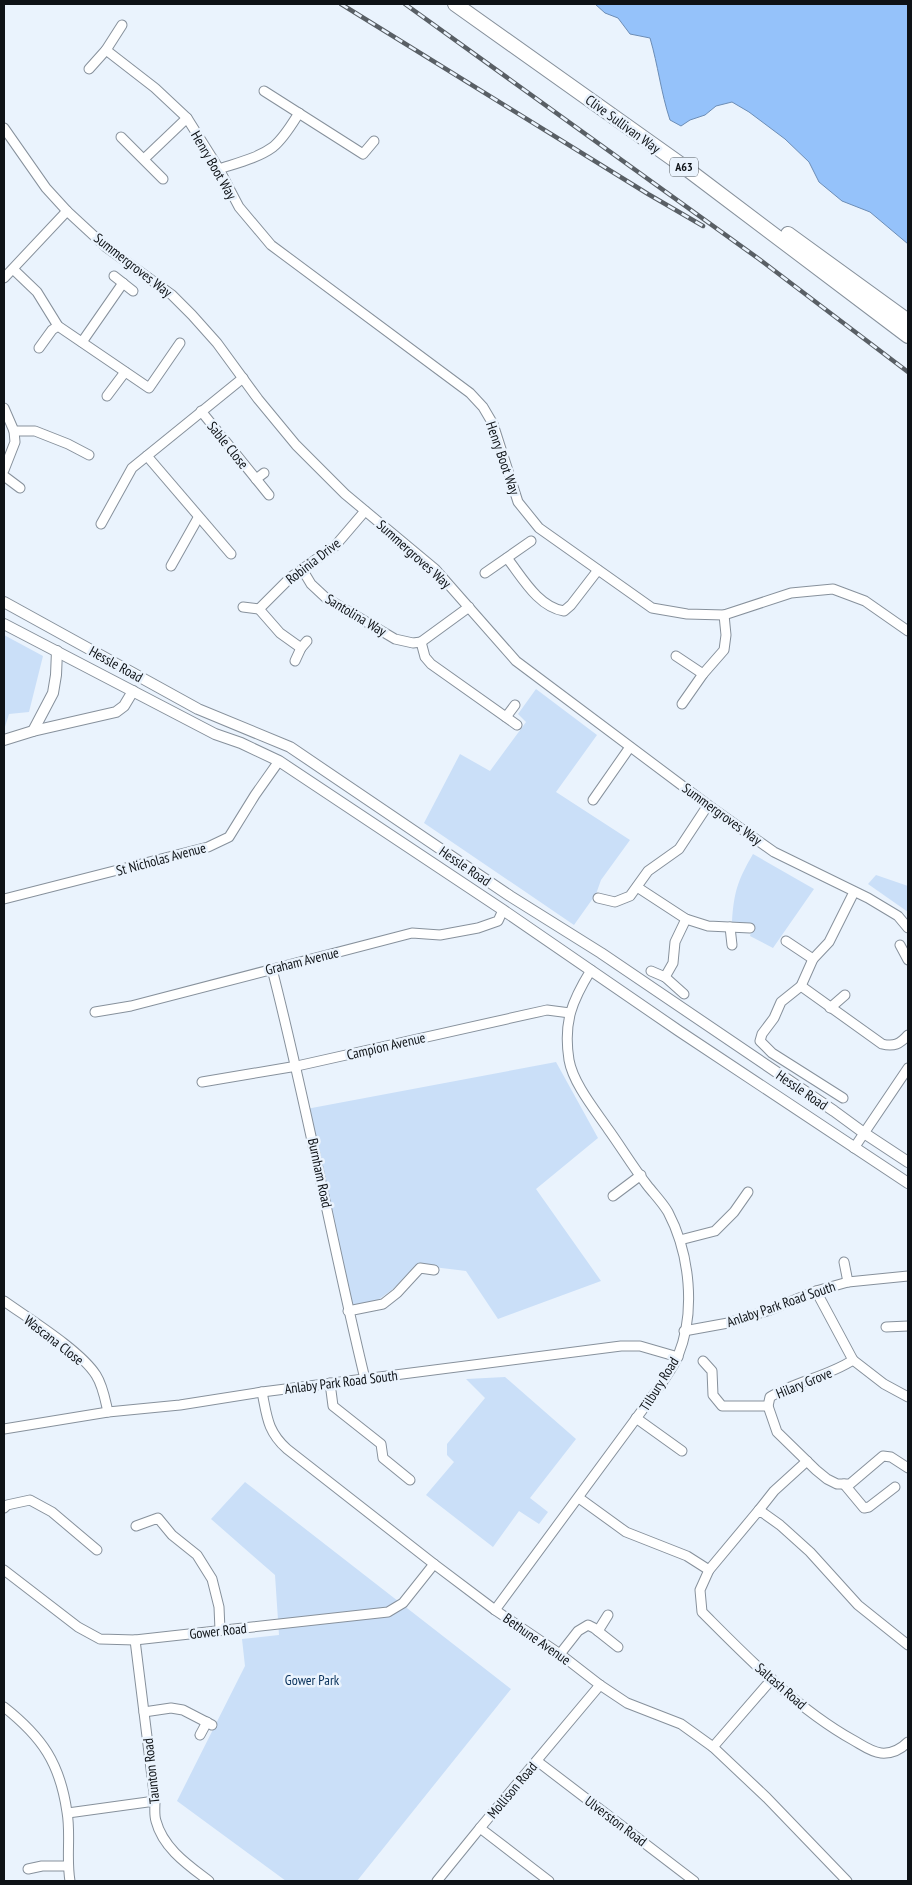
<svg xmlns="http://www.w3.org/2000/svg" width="912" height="1885" viewBox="0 0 912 1885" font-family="'PT Sans Narrow',sans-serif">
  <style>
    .green { fill: #cadff8 }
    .water { fill: #95c2fa; stroke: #6c8db6 }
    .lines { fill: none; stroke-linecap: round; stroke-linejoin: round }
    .minor-casing { stroke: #87919c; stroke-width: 11 }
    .tertiary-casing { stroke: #87919c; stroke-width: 12 }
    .trunk-casing { stroke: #87919c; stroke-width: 16 }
    .minor { stroke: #fff; stroke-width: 9 }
    .tertiary { stroke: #fff; stroke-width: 10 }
    .trunk { stroke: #fff; stroke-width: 14 }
    .rail-casing { stroke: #595f65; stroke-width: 4.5 }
    .rail { stroke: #eaf3fd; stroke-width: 2.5; stroke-dasharray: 8; stroke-linecap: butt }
    .labels { text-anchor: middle; stroke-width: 5; stroke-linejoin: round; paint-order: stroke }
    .shield { fill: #eaf3fd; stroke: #50565b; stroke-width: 1 }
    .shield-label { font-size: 12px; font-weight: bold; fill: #0e1216 }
    .street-label { font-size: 14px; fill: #0e1216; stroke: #eaf3fd }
    .park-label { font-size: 14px; fill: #07305a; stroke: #eaf3fd }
  </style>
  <rect width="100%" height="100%" fill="#eaf3fd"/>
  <!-- green -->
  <g class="green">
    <path d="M 4,635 L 43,656 L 29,712 L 9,714 L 4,730 Z"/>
    <path d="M 536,689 L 597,735 L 556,792 L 630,840 L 601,880 L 596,894 L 574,925 L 424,823 L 460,754 L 490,771 L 526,722 L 518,714 Z"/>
    <path d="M 753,854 L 814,889 L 773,948 L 750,936 L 753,924 L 732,922 C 734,891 738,880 753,854 Z"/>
    <path d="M 876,875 L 908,886 L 908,912 L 868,884 Z"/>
    <path d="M 556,1062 L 598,1138 L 536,1189 L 601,1281 L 498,1319 L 466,1271 L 417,1265 L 393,1289 L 378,1300 L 345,1307 L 301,1110 Z"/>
    <path d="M 505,1377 L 576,1439 L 530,1498 L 548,1512 L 539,1524 L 519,1511 L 493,1547 L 426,1495 L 454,1462 L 447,1455 L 447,1444 L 485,1398 L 466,1379 Z"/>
    <path d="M 245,1482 L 511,1689 L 357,1881 L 286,1881 L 177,1801 L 245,1666 L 242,1639 L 279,1635 L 275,1575 L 211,1519 Z"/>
  </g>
  <!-- water -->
  <path class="water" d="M 595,4 L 908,4 L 908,244 L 870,212 L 842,201 L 819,182 L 809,162 L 785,139 L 749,112 L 732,102 L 716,106 L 705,115 L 690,120 L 681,126 L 670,120 C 661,93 658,65 650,38 L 630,34 L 618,18 L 605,13 Z"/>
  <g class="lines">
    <defs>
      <g id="minor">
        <path d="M 106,50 L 155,88 L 187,118 L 219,169 L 239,207 L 271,245 L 470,393 L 483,407 L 493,424 L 518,502 L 539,528 L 652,608 L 687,614 L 724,615 L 791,593 L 833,589 L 865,601 L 908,631"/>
        <path d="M 89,69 L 106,50 L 122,25"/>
        <path d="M 264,91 L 363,154 L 374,141"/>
        <path d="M 4,128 L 46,188 L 67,211 L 106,247 L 172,295 L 192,315 L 217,343 L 258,399 L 296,445 L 345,494 L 435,569 L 516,661 L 708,805 L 774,852 L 868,898 L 898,916 L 908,928"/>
        <path d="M 121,137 L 163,179"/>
        <path d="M 144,159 L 187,118"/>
        <path d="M 219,169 C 237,163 258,158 273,147 C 284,138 292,124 299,113"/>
        <path d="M 13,269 L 37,292 L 58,326 L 149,388 L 180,343"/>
        <path d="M 114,276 L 133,291"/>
        <path d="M 4,278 L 67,211"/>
        <path d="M 82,342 L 123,283"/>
        <path d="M 39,348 L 52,330 L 58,326"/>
        <path d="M 107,396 L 125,372"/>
        <path d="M 4,408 L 14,431 L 35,431 L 68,444 L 89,455"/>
        <path d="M 201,411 L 269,495"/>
        <path d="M 147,456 L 231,554"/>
        <path d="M 4,470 L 15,442 L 14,431"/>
        <path d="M 4,476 L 20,488"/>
        <path d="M 256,479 L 264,473"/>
        <path d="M 101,524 L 132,468 L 243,378"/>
        <path d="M 507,558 C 522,577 538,607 564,611 L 571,605 L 598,570"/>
        <path d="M 171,566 L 198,518"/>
        <path d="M 302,569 L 311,584 L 326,598 L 395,639 L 413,643 L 421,642 L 425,657 L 431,664 L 517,725"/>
        <path d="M 485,573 L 531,541"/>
        <path d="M 243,607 L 259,609"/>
        <path d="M 421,642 L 469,607"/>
        <path d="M 301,648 L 280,633 L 259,609 L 291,577 L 335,546 L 365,511"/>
        <path d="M 676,656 L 703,674"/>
        <path d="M 295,661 L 301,648 L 307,641"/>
        <path d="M 682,704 L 703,674 L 724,650 L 726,635 L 724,615"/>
        <path d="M 506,717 L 515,705"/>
        <path d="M 593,800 L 630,747"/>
        <path d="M 637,887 L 686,919 L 708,926 L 750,928"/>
        <path d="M 598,898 L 615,902 L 630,896 L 648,871 L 679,849 L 708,805"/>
        <path d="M 4,899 L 208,847 L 229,837 L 255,795 L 279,761"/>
        <path d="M 730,927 L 732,945"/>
        <path d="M 786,941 L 813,959"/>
        <path d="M 900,945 L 908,960"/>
        <path d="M 272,969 C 307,1105 332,1243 365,1379"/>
        <path d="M 651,971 L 665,977 L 684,994"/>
        <path d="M 665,977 L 673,963 L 675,942 L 686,919"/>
        <path d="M 801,986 L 882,1044 C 894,1047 900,1044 908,1035"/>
        <path d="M 830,1008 L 845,995"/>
        <path d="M 95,1012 L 131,1006 L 412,933 L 440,935 L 478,928 L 498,921 L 503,910"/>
        <path d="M 202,1082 L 297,1066 L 547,1010 L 570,1013"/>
        <path d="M 843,1098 L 772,1053 L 760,1041 L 762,1034 L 774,1018 L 781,1002 L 801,986 L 813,959 L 829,942 L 854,892"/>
        <path d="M 854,1148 L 908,1068"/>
        <path d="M 613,1196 L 641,1175"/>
        <path d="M 680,1240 L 715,1231 L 734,1212 L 748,1192"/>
        <path d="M 844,1262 L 848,1282"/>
        <path d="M 816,1291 L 853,1360 L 884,1384 L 908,1397"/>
        <path d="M 4,1301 C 29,1319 80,1350 96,1375 C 103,1386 105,1399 108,1412"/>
        <path d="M 348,1311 L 383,1304 L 397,1293 L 420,1268 L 434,1270"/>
        <path d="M 886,1327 L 908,1326"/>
        <path d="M 684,1331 L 728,1323 L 770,1310 L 816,1291 L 848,1282 L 908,1276"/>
        <path d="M 703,1361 L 712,1371 L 713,1395 L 722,1406 L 768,1406 L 770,1397 C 796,1381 827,1377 853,1360"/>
        <path d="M 330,1383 L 333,1406 L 381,1444 L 383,1458 L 410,1480"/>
        <path d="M 262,1392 C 267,1416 267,1431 287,1449 L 434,1564 L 495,1610 L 560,1654 L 600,1685 L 627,1703 L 681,1724 L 713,1747 L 767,1798 L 847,1881"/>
        <path d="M 768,1406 L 777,1432 L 816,1470 L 827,1479 L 837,1484 L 850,1484 L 883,1456 L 891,1457 L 908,1468"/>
        <path d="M 636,1418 L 682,1451"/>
        <path d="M 4,1429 L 108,1412 L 180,1405 L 262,1392 L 621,1346 L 640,1346 L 678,1357"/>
        <path d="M 844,1484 L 864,1508 L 869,1507 L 895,1487"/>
        <path d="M 579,1498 L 626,1532 L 687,1556 L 709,1570"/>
        <path d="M 4,1508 L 7,1505 L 30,1500 L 52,1512 L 97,1550"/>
        <path d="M 759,1510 L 774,1491 L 807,1461"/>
        <path d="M 136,1526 L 158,1518 L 172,1535 L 197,1555 L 212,1579 L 219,1607 L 220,1630"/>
        <path d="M 4,1570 L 78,1627 L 100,1639 L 135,1640 L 388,1612 L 403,1603 L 434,1564"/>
        <path d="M 495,1610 L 660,1386 C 666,1376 674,1366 678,1356 C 696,1312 690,1254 668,1212 C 662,1202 654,1194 647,1185 C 633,1167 621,1147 608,1129 C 595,1110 573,1083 569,1060 C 563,1022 572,1001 591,970"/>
        <path d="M 598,1631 L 608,1615"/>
        <path d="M 135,1640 L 155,1801 C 155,1807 154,1815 156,1821 C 163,1848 188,1865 209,1881"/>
        <path d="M 908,1645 L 858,1605 L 810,1552 L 780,1525 L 759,1510 L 709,1570 L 700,1590 L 702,1612 C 748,1658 796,1708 853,1740 C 862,1745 871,1752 881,1753 C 892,1754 901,1749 908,1742"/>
        <path d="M 560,1654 L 578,1631 L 588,1625 L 594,1628 L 618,1647"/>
        <path d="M 4,1707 C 42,1737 60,1763 67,1812 C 71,1835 66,1858 70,1881"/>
        <path d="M 144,1712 L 171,1708 L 183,1710 L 212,1725"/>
        <path d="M 200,1735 L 207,1722"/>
        <path d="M 713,1747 L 772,1679"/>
        <path d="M 537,1761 L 694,1881"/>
        <path d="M 68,1813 L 155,1801"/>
        <path d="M 28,1869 L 42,1866 L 67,1866"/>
        <path d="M 437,1881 L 480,1828"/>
        <path d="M 549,1881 L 480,1828 L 600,1685"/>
      </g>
      <g id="tertiary">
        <path d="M 4,602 L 198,709 L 290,747 L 510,896 L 601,953 L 834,1111 L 864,1133 L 908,1162"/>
        <path d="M 4,624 L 215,734 L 241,743 L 279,761 L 503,910 L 679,1031 L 908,1183"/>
        <path d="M 33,731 L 53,693 L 56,675 L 57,651"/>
        <path d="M 4,740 L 33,731 L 116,712 L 124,706 L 133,691"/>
      </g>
      <g id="trunk">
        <path d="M 455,4 L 683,166 L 908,336"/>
        <path d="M 788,234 L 908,321"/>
      </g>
    </defs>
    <!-- minor casing -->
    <use href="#minor" class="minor-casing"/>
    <!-- tertiary casing -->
    <use href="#tertiary" class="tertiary-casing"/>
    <!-- trunk casing -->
    <use href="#trunk" class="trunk-casing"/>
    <!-- minor -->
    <use href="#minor" class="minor"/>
    <!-- tertiary -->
    <use href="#tertiary" class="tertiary"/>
    <!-- trunk -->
    <use href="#trunk" class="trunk"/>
    <defs>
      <g id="rail">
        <path d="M 341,4 L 648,194 L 703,226"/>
        <path d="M 405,4 L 759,259 L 908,372"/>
      </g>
    </defs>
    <!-- rail casing -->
    <use href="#rail" class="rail-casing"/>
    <!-- rail -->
    <use href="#rail" class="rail"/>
  </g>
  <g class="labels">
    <!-- shield labels -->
    <rect class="shield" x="670" y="157.5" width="28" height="19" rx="4"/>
    <g class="shield-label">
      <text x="684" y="171">A63</text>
    </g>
    <!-- street labels -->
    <g class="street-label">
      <text transform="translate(623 124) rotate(36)" y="5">Clive Sullivan Way</text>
      <text transform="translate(214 165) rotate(60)" y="5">Henry Boot Way</text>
      <text transform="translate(133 265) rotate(38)" y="5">Summergroves Way</text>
      <text transform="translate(228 445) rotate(51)" y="5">Sable Close</text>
      <text transform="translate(503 458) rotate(71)" y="5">Henry Boot Way</text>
      <text transform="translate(414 554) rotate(42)" y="5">Summergroves Way</text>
      <text transform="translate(313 561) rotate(-38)" y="5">Robinia Drive</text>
      <text transform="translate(356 615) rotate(31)" y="5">Santolina Way</text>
      <text transform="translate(116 664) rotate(29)" y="5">Hessle Road</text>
      <text transform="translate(722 814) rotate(36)" y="5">Summergroves Way</text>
      <text transform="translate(161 859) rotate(-15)" y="5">St Nicholas Avenue</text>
      <text transform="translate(465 866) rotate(34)" y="5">Hessle Road</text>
      <text transform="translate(302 961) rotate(-14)" y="5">Graham Avenue</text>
      <text transform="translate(386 1046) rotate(-13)" y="5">Campion Avenue</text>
      <text transform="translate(802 1090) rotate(34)" y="5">Hessle Road</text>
      <text transform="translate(320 1173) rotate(78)" y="5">Burnham Road</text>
      <text transform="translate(781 1304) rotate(-19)" y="5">Anlaby Park Road South</text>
      <text transform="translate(54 1340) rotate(38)" y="5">Wascana Close</text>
      <text transform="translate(341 1382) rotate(-7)" y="5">Anlaby Park Road South</text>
      <text transform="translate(804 1383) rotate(-22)" y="5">Hilary Grove</text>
      <text transform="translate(659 1384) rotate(-58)" y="5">Tilbury Road</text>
      <text transform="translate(218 1631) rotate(-6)" y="5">Gower Road</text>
      <text transform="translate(537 1639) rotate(35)" y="5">Bethune Avenue</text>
      <text transform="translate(781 1686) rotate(41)" y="5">Saltash Road</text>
      <text transform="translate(151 1771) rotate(-96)" y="5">Taunton Road</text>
      <text transform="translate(512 1790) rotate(-50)" y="5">Mollison Road</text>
      <text transform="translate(616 1821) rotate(37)" y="5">Ulverston Road</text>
    </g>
    <!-- park labels -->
    <g class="park-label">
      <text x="312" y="1685">Gower Park</text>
    </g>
  </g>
  <!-- border -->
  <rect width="912" height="1885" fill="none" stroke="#0e1216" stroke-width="10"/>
</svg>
